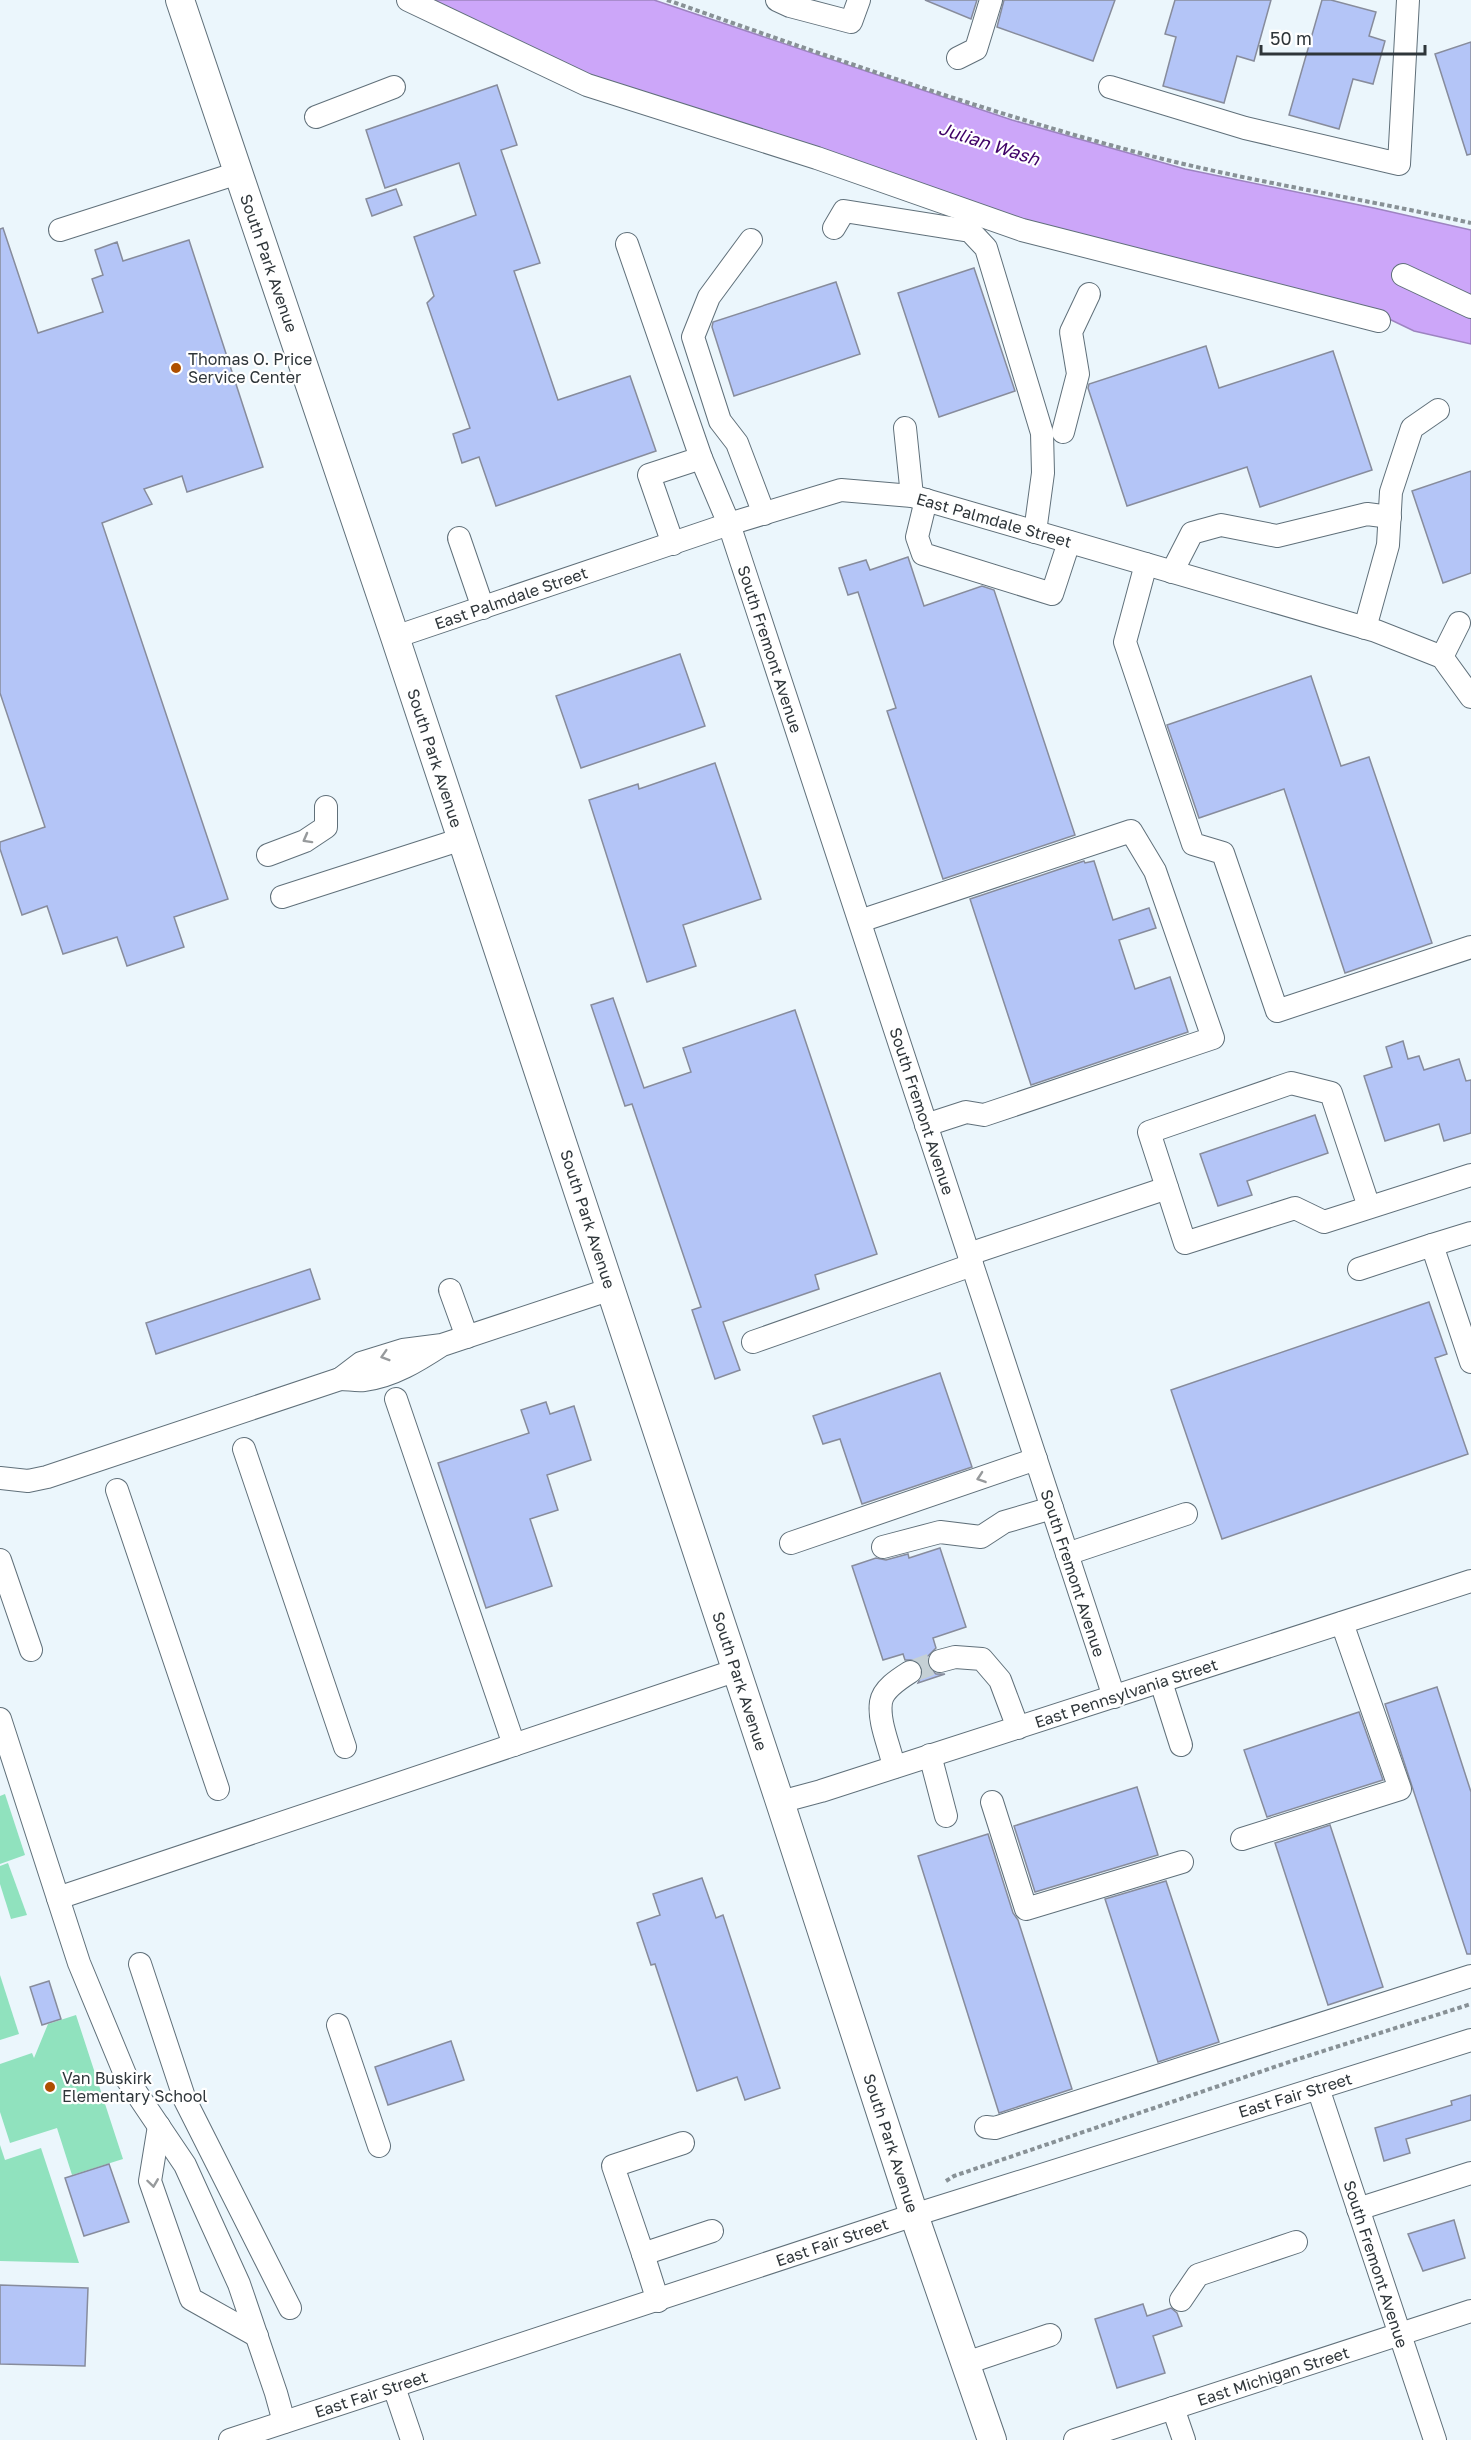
<svg xmlns="http://www.w3.org/2000/svg" width="1471" height="2440" viewBox="0 0 1471 2440" font-family="'Golos Text',sans-serif">
  <style>
    .green { fill: #90e2be }
    .water { fill: #cca6f9; stroke: #9d84c0; stroke-width: 1.5 }
    .building { fill: #b4c5f7; stroke: #878c9c; stroke-width: 1.5 }
    .lines { fill: none; stroke-linecap: round; stroke-linejoin: round }
    .minor-tunnel { stroke: #c5d0d5; stroke-width: 22; stroke-dasharray: 22 11; stroke-linecap: butt }
    .minor-casing { stroke: #60707a; stroke-width: 24 }
    .major-casing { stroke: #60707a; stroke-width: 30 }
    .path { stroke: #889196; stroke-width: 4; stroke-dasharray: 4.5 3; stroke-linecap: butt }
    .minor { stroke: #fff; stroke-width: 22 }
    .major { stroke: #fff; stroke-width: 28 }
    .oneway { stroke: #979a9c }
    .poi-dot { fill: #ae4f00; stroke: #fff; stroke-width: 2 }
    .labels { text-anchor: middle; stroke-width: 4.5; stroke-linejoin: round; paint-order: stroke }
    .street-label { font-size: 16px; fill: #2f363a; stroke: #fff }
    .poi-label { font-size: 16px; fill: #2f363a; stroke: #fff; text-anchor: start }
    .water-label { font-size: 18px; font-style: italic; fill: #3e0066; stroke: #fff }
  </style>
  <rect width="100%" height="100%" fill="#ebf6fc"/>
  <!-- green -->
  <g class="green">
    <path d="M 5,1794 L 25,1855 L 0,1864 L 0,1796 Z"/>
    <path d="M 8,1863 L 27,1915 L 11,1919 L 0,1884 L 0,1866 Z"/>
    <path d="M 0,1975 L 19,2034 L 0,2040 Z"/>
    <path d="M 76,2015 L 123,2159 L 72,2175 L 57,2128 L 10,2143 L 0,2112 L 0,2064 L 32,2053 L 34,2058 L 48,2024 Z"/>
    <path d="M 0,2145 L 5,2160 L 41,2148 L 79,2263 L 0,2261 Z"/>
  </g>
  <!-- water -->
  <path class="water" d="M 424,0 L 654,0 L 1012,120 L 1185,169 L 1374,208 L 1471,230 L 1471,344 L 1414,331 L 1360,305 L 1086,242 L 593,77 Z"/>
  <!-- building -->
  <g class="building">
    <path d="M 925,0 L 977,0 L 971,19 Z"/>
    <path d="M 1004,0 L 1115,0 L 1093,61 L 997,27 Z"/>
    <path d="M 1175,0 L 1271,0 L 1254,61 L 1237,56 L 1224,103 L 1163,86 L 1176,37 L 1165,34 Z"/>
    <path d="M 1322,0 L 1331,0 L 1376,12 L 1369,36 L 1385,41 L 1373,84 L 1353,79 L 1339,129 L 1289,115 Z"/>
    <path d="M 1471,42 L 1471,154 L 1467,155 L 1435,54 Z"/>
    <path d="M 497,85 L 517,145 L 501,150 L 540,263 L 514,271 L 558,400 L 630,376 L 656,451 L 496,506 L 479,457 L 462,463 L 453,434 L 470,428 L 427,303 L 434,296 L 414,237 L 476,215 L 459,163 L 385,188 L 366,130 Z"/>
    <path d="M 396,189 L 402,205 L 372,216 L 366,199 Z"/>
    <path d="M 3,228 L 38,333 L 103,312 L 92,279 L 103,275 L 95,250 L 117,242 L 123,261 L 189,240 L 263,467 L 187,492 L 182,476 L 144,489 L 152,504 L 102,523 L 228,899 L 174,917 L 184,947 L 127,966 L 117,937 L 63,954 L 47,906 L 22,915 L 0,849 L 0,842 L 45,827 L 0,693 L 0,229 Z"/>
    <path d="M 974,268 L 1015,391 L 939,417 L 898,293 Z"/>
    <path d="M 836,282 L 860,354 L 734,396 L 712,327 L 713,322 Z"/>
    <path d="M 1206,346 L 1219,388 L 1333,351 L 1372,470 L 1260,507 L 1247,467 L 1127,506 L 1088,388 L 1089,384 Z"/>
    <path d="M 1471,471 L 1471,573 L 1443,583 L 1412,491 Z"/>
    <path d="M 908,557 L 924,606 L 982,586 L 994,590 L 1075,835 L 943,879 L 887,711 L 896,708 L 858,592 L 848,595 L 839,568 L 866,560 L 870,570 Z"/>
    <path d="M 680,654 L 705,726 L 581,768 L 556,696 Z"/>
    <path d="M 1311,676 L 1341,766 L 1369,757 L 1432,943 L 1345,973 L 1284,789 L 1199,818 L 1167,725 Z"/>
    <path d="M 715,763 L 761,899 L 683,925 L 696,966 L 647,982 L 589,800 L 638,784 L 639,789 Z"/>
    <path d="M 1084,861 L 1085,863 L 1094,861 L 1113,920 L 1149,908 L 1156,928 L 1119,940 L 1135,989 L 1170,977 L 1188,1032 L 1031,1085 L 970,899 Z"/>
    <path d="M 613,998 L 644,1088 L 691,1072 L 683,1048 L 795,1010 L 877,1254 L 815,1275 L 819,1289 L 723,1322 L 740,1370 L 715,1379 L 692,1310 L 701,1307 L 632,1104 L 625,1106 L 591,1005 Z"/>
    <path d="M 1403,1041 L 1408,1059 L 1419,1056 L 1424,1070 L 1459,1059 L 1466,1081 L 1471,1080 L 1471,1133 L 1444,1141 L 1439,1124 L 1385,1141 L 1364,1076 L 1392,1067 L 1386,1047 Z"/>
    <path d="M 1315,1115 L 1328,1153 L 1247,1181 L 1252,1195 L 1218,1206 L 1200,1154 Z"/>
    <path d="M 310,1269 L 320,1299 L 156,1354 L 146,1323 Z"/>
    <path d="M 1429,1302 L 1447,1354 L 1435,1358 L 1468,1454 L 1222,1539 L 1171,1390 Z"/>
    <path d="M 940,1373 L 972,1467 L 862,1504 L 840,1439 L 823,1444 L 813,1416 Z"/>
    <path d="M 546,1402 L 550,1414 L 574,1406 L 591,1460 L 547,1475 L 558,1510 L 530,1519 L 552,1586 L 486,1608 L 438,1463 L 529,1433 L 521,1410 Z"/>
    <path d="M 940,1548 L 966,1627 L 933,1638 L 936,1648 L 927,1657 L 927,1665 L 936,1674 L 945,1674 L 918,1683 L 923,1672 L 922,1665 L 917,1660 L 905,1660 L 903,1654 L 883,1660 L 852,1566 L 876,1558 L 886,1560 L 908,1554 L 909,1558 Z"/>
    <path d="M 1437,1687 L 1471,1792 L 1471,1954 L 1467,1954 L 1385,1704 Z"/>
    <path d="M 1359,1712 L 1383,1780 L 1267,1817 L 1244,1750 Z"/>
    <path d="M 1137,1787 L 1158,1855 L 1035,1892 L 1014,1826 Z"/>
    <path d="M 1330,1825 L 1383,1987 L 1328,2005 L 1275,1843 Z"/>
    <path d="M 988,1834 L 1013,1913 L 1018,1920 L 1072,2089 L 999,2113 L 918,1856 Z"/>
    <path d="M 702,1878 L 716,1918 L 723,1915 L 780,2088 L 745,2100 L 737,2077 L 697,2091 L 655,1964 L 651,1965 L 637,1923 L 660,1915 L 653,1894 Z"/>
    <path d="M 1166,1881 L 1219,2042 L 1158,2062 L 1105,1899 Z"/>
    <path d="M 49,1981 L 61,2019 L 42,2025 L 30,1987 Z"/>
    <path d="M 451,2041 L 464,2080 L 388,2105 L 375,2067 Z"/>
    <path d="M 1471,2095 L 1471,2120 L 1406,2139 L 1410,2153 L 1384,2161 L 1375,2128 L 1452,2105 L 1451,2101 Z"/>
    <path d="M 109,2164 L 129,2222 L 84,2236 L 65,2178 Z"/>
    <path d="M 1454,2220 L 1465,2258 L 1423,2271 L 1408,2234 Z"/>
    <path d="M 0,2285 L 88,2288 L 85,2366 L 0,2364 Z"/>
    <path d="M 1143,2304 L 1147,2316 L 1171,2308 L 1177,2313 L 1182,2326 L 1153,2336 L 1165,2373 L 1117,2388 L 1095,2319 Z"/>
  </g>
  <g class="lines">
    <!-- minor-tunnel -->
    <path class="minor-tunnel" d="M 910,1672 L 940,1661"/>
    <defs>
      <g id="minor">
        <path d="M 408,0 L 587,85 L 817,158 L 1022,230 L 1379,321"/>
        <path d="M 777,0 L 790,6 L 851,22 L 859,0"/>
        <path d="M 958,58 L 976,49 L 991,0"/>
        <path d="M 1110,87 L 1245,128 L 1399,164 L 1408,0"/>
        <path d="M 316,117 L 394,87"/>
        <path d="M 834,228 L 844,211 L 970,231 L 986,248 L 1042,433 L 1043,473 L 1035,532"/>
        <path d="M 60,230 L 238,173"/>
        <path d="M 751,240 L 709,297 L 693,337 L 720,421 L 737,443 L 764,514"/>
        <path d="M 627,244 L 701,458 L 649,475 L 673,544"/>
        <path d="M 1403,275 L 1471,307"/>
        <path d="M 905,428 L 912,496"/>
        <path d="M 1063,432 L 1078,374 L 1071,332 L 1089,294"/>
        <path d="M 701,458 L 729,524 L 1114,1697"/>
        <path d="M 926,500 L 917,537 L 923,554 L 1052,594 L 1069,542"/>
        <path d="M 459,538 L 483,608"/>
        <path d="M 1146,564 L 1125,642 L 1193,844 L 1223,853 L 1277,1011 L 1471,947"/>
        <path d="M 1172,572 L 1192,533 L 1221,525 L 1277,536 L 1367,514 L 1390,517"/>
        <path d="M 1365,628 L 1388,545 L 1391,492 L 1412,428 L 1438,410"/>
        <path d="M 395,637 L 729,524 L 841,490 L 912,496 L 1376,631 L 1442,657 L 1471,697"/>
        <path d="M 1442,657 L 1459,623"/>
        <path d="M 268,855 L 305,841 L 326,827 L 326,807"/>
        <path d="M 282,897 L 462,839"/>
        <path d="M 860,921 L 1131,831 L 1155,871 L 1213,1038 L 984,1115 L 966,1112 L 926,1125"/>
        <path d="M 1369,1207 L 1331,1093 L 1291,1083 L 1149,1132 L 1185,1243 L 1295,1208 L 1324,1222 L 1471,1175"/>
        <path d="M 1471,1233 L 1432,1245 L 1471,1362"/>
        <path d="M 969,1254 L 1167,1188"/>
        <path d="M 1359,1269 L 1432,1245"/>
        <path d="M 450,1290 L 467,1337"/>
        <path d="M 753,1342 L 972,1265"/>
        <path d="M 442,1345 C 419,1360 392,1377 364,1380 C 357,1381 348,1379 340,1379 L 361,1363 L 403,1350 L 442,1345 L 611,1289"/>
        <path d="M 396,1399 L 514,1745"/>
        <path d="M 244,1449 L 345,1747"/>
        <path d="M 0,1478 L 28,1481 L 47,1477 L 340,1379"/>
        <path d="M 117,1490 L 218,1789"/>
        <path d="M 791,1543 L 1036,1459"/>
        <path d="M 883,1547 L 940,1532 L 981,1537 L 1004,1522 L 1052,1508"/>
        <path d="M 1067,1554 L 1186,1514"/>
        <path d="M 0,1560 L 31,1650"/>
        <path d="M 940,1661 L 955,1657 L 982,1659 L 1000,1680 L 1018,1728"/>
        <path d="M 1161,1682 L 1181,1745"/>
        <path d="M 0,1719 L 79,1963 L 127,2079 L 185,2165 L 239,2284 L 276,2393 L 284,2422"/>
        <path d="M 930,1755 L 946,1816"/>
        <path d="M 894,1767 C 890,1747 878,1722 881,1702 C 883,1689 899,1679 910,1672"/>
        <path d="M 780,1802 L 821,1791 L 1471,1581"/>
        <path d="M 992,1802 L 1026,1909 L 1182,1862"/>
        <path d="M 1242,1839 L 1400,1789 L 1342,1623"/>
        <path d="M 58,1898 L 737,1670"/>
        <path d="M 140,1964 L 185,2100 L 290,2308"/>
        <path d="M 338,2025 L 379,2146"/>
        <path d="M 1318,2088 L 1435,2440"/>
        <path d="M 159,2126 L 150,2181 L 191,2299 L 257,2336"/>
        <path d="M 986,2127 L 995,2128 L 1471,1976"/>
        <path d="M 683,2143 L 613,2166 L 643,2254 L 712,2231"/>
        <path d="M 1358,2209 L 1471,2173"/>
        <path d="M 643,2254 L 658,2301"/>
        <path d="M 1181,2300 L 1198,2275 L 1296,2242"/>
        <path d="M 966,2363 L 1050,2335"/>
        <path d="M 394,2387 L 412,2440"/>
        <path d="M 1173,2408 L 1184,2440"/>
        <path d="M 230,2440 L 914,2215 L 1471,2040"/>
        <path d="M 1075,2440 L 1471,2311"/>
      </g>
      <path id="major" d="M 180,0 L 395,637 L 780,1802 L 914,2215 L 992,2440"/>
    </defs>
    <!-- minor casing -->
    <use href="#minor" class="minor-casing"/>
    <!-- major casing -->
    <use href="#major" class="major-casing"/>
    <!-- path -->
    <g class="path">
      <path d="M 667,0 C 827,56 987,113 1151,156 C 1257,183 1365,199 1471,223"/>
      <path d="M 946,2181 L 954,2176 L 1295,2060 L 1471,2004"/>
    </g>
    <!-- minor -->
    <use href="#minor" class="minor"/>
    <!-- major -->
    <use href="#major" class="major"/>
  </g>
  <!-- one-way arrows -->
  <defs><path id="oneway-chevron" d="M-2-3.5L2.5 0L-2 3.5" fill="none" stroke-width="1.6" stroke-linecap="round" stroke-linejoin="round" transform="scale(1.5)"/></defs>
  <g class="oneway">
    <use href="#oneway-chevron" transform="translate(307 839) rotate(151)"/>
    <use href="#oneway-chevron" transform="translate(385 1356) rotate(163)"/>
    <use href="#oneway-chevron" transform="translate(981 1478) rotate(161)"/>
    <use href="#oneway-chevron" transform="translate(153 2183) rotate(82)"/>
  </g>
  <!-- markers -->
  <g class="poi-dot">
    <circle cx="176" cy="368" r="6"/>
    <circle cx="50" cy="2087" r="6"/>
  </g>
  <g class="labels">
    <!-- street labels -->
    <g class="street-label">
      <text transform="translate(269 263) rotate(71)" y="6">South Park Avenue</text>
      <text transform="translate(994 520) rotate(16)" y="6">East Palmdale Street</text>
      <text transform="translate(511 598) rotate(-19)" y="6">East Palmdale Street</text>
      <text transform="translate(770 649) rotate(72)" y="6">South Fremont Avenue</text>
      <text transform="translate(435 758) rotate(72)" y="6">South Park Avenue</text>
      <text transform="translate(922 1111) rotate(72)" y="6">South Fremont Avenue</text>
      <text transform="translate(588 1219) rotate(72)" y="6">South Park Avenue</text>
      <text transform="translate(1073 1573) rotate(72)" y="6">South Fremont Avenue</text>
      <text transform="translate(740 1681) rotate(72)" y="6">South Park Avenue</text>
      <text transform="translate(1126 1693) rotate(-18)" y="6">East Pennsylvania Street</text>
      <text transform="translate(1295 2095) rotate(-17)" y="6">East Fair Street</text>
      <text transform="translate(891 2143) rotate(72)" y="6">South Park Avenue</text>
      <text transform="translate(832 2242) rotate(-19)" y="6">East Fair Street</text>
      <text transform="translate(1376 2264) rotate(72)" y="6">South Fremont Avenue</text>
      <text transform="translate(1273 2376) rotate(-18)" y="6">East Michigan Street</text>
      <text transform="translate(371 2394) rotate(-18)" y="6">East Fair Street</text>
    </g>
    <!-- poi labels -->
    <g class="poi-label">
      <text x="188" y="365">Thomas O. Price<tspan x="188" dy="18">Service Center</tspan></text>
      <text x="62" y="2084">Van Buskirk<tspan x="62" dy="18">Elementary School</tspan></text>
    </g>
    <!-- water labels -->
    <g class="water-label">
      <text transform="translate(989 144) rotate(18)" y="6">Julian Wash</text>
    </g>
  </g>
  <!-- scale -->
  <path d="M1261 45v9h164v-9" fill="none" stroke="#2f363a" stroke-width="3"/>
  <text x="1270" y="45" font-size="18" fill="#2f363a" stroke="#ffffff" stroke-width="4.5" paint-order="stroke">50 m</text>
</svg>
